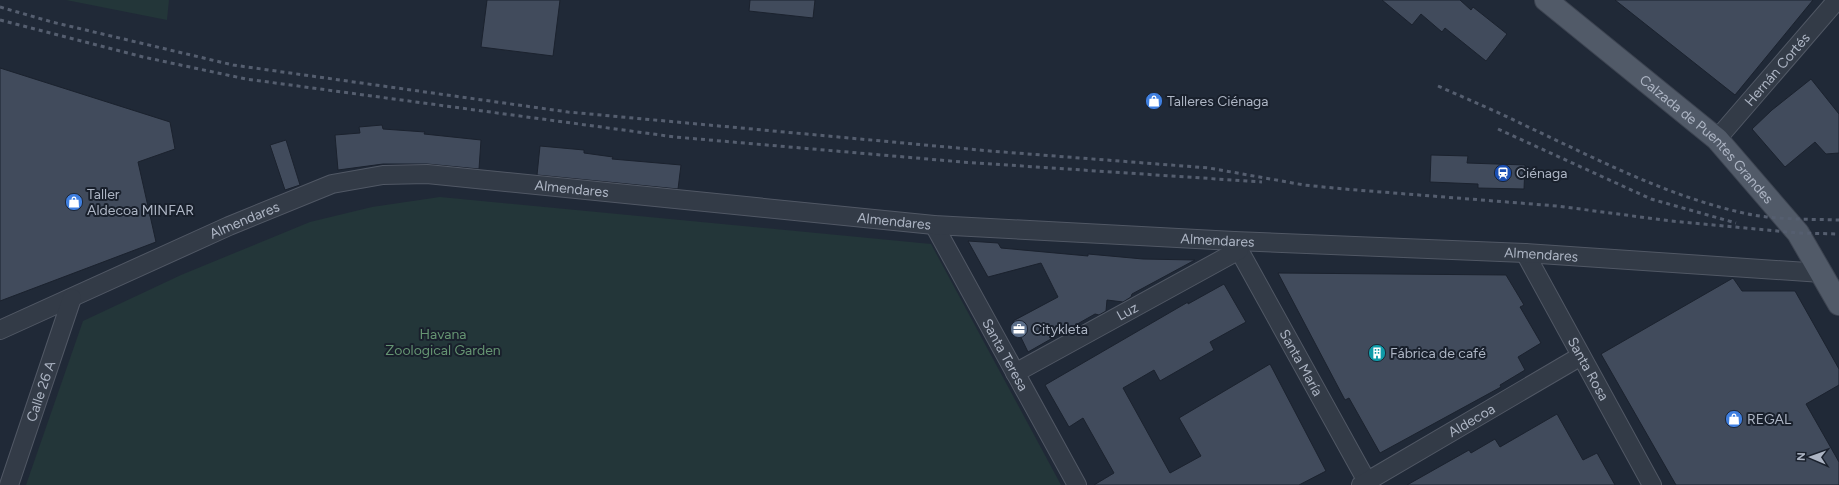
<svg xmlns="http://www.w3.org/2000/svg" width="1839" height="485" viewBox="0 0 1839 485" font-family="Figtree,sans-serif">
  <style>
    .green { fill: #233639 }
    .building { fill: #414b5c; stroke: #1b222e }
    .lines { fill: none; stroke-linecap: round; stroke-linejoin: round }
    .minor-casing { stroke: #515865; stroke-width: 20 }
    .primary-casing { stroke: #3d4451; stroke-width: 24 }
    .minor { stroke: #333b47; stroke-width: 18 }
    .primary { stroke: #515a68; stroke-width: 22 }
    .rail { stroke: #555e6f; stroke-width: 3; stroke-dasharray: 4 4; stroke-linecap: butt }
    .labels { text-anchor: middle; stroke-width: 4; stroke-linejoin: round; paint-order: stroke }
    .street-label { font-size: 14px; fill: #adb5c4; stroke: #19202c }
    .poi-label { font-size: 14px; fill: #adb5c4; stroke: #19202c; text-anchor: start }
    .park-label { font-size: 14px; fill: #659472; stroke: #19202c }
  </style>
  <rect width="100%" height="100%" fill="#202937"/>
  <!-- green -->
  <g class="green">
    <path d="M 66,0 L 169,0 L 167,20 Z"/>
    <path d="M 440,197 L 931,244 L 1061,485 L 26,485 L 83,321 L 181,275 L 310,222 L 372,207 Z"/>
  </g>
  <!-- building -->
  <g class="building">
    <path d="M 487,0 L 560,0 L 553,56 L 481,47 Z"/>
    <path d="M 750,0 L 815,0 L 813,18 L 749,11 Z"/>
    <path d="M 1382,0 L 1460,0 L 1471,10 L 1473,7 L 1507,34 L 1486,61 L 1445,28 L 1442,32 L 1421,14 L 1412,25 Z"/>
    <path d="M 1615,0 L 1813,0 L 1735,95 Z"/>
    <path d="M 0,68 L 170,122 L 175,149 L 138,162 L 156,242 L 0,301 Z"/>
    <path d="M 1811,79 L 1839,114 L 1839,153 L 1826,154 L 1815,142 L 1785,167 L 1752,129 L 1772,110 Z"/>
    <path d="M 382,125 L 383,129 L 425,132 L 424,134 L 481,140 L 479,169 L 427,164 L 383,164 L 338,170 L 335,135 L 360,133 L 359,127 Z"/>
    <path d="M 286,140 L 300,185 L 285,190 L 270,145 Z"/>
    <path d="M 540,146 L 584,150 L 584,153 L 613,157 L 612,159 L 681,165 L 678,189 L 537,175 Z"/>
    <path d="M 1431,155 L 1468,156 L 1467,163 L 1525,165 L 1524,189 L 1478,188 L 1478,184 L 1430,182 Z"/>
    <path d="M 968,241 L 998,243 L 1001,248 L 1088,256 L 1088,254 L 1143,259 L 1195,260 L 1132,294 L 1131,297 L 1123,302 L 1107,300 L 1106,311 L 1099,315 L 1095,314 L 1028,352 L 1013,321 L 1058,297 L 1041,263 L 988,277 Z"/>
    <path d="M 1278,273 L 1506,275 L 1524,305 L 1520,307 L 1541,343 L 1518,357 L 1525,370 L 1500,385 L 1501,387 L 1380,453 L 1349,398 L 1345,400 Z"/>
    <path d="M 1733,278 L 1742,291 L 1795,291 L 1839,369 L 1839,385 L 1806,404 L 1839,462 L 1839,485 L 1676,485 L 1601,354 Z"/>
    <path d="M 1224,284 L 1246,322 L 1210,342 L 1214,350 L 1160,381 L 1154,370 L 1123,388 L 1170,473 L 1201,456 L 1179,418 L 1270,364 L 1326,471 L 1299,485 L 1094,485 L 1114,473 L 1083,418 L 1069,427 L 1045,385 L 1188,302 L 1188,304 Z"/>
    <path d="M 1557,414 L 1583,460 L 1597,453 L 1615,485 L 1407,485 L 1469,450 L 1471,453 L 1495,439 L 1500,447 Z"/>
  </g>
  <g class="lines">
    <defs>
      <g id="minor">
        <path id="s1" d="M 1717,139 L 1837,0"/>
        <path id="s2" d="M 934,225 L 1077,485"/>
        <path id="s3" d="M 1234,241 L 1369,485"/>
        <path id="s4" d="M 1525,253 L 1652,485"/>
        <path id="s5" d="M 0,330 L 229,226 L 332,184 L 383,175 L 427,174 L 934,225 L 1234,241 L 1525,253 L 1822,273"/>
        <path id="s6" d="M 1015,373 L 1239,250"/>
        <path id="s7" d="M 9,485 L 72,298"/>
        <path id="s8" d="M 1361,485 L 1581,356"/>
      </g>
      <g id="primary">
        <path id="s9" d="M 1546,0 L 1717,139 L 1798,233 L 1839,304"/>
      </g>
    </defs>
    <!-- minor casing -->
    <use href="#minor" class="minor-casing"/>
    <!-- primary casing -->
    <use href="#primary" class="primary-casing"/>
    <!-- minor -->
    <use href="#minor" class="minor"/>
    <!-- primary -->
    <use href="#primary" class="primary"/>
    <!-- rail -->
    <g class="rail">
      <path d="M 0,7 L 52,22 L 233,65 L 568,112 L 990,151 L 1209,168 L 1304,185 L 1344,189 L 1557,206 L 1671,221 L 1798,233 L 1839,234"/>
      <path d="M 0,20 L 143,57 L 246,79 L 675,137 L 962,162 L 1262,182"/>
      <path d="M 1438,86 C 1467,99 1496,111 1524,125 C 1597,159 1668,197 1748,214 C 1778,220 1809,219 1839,220"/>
      <path d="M 1498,129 L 1651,199 L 1736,223"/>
    </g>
  </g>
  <!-- icons -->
  <defs>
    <symbol id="shop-disc" viewBox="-11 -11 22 22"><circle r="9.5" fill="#3f7fe0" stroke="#19202c"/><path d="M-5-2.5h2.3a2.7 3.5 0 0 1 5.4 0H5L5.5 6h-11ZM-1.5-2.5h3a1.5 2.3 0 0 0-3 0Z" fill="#fff"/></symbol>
    <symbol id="station-disc" viewBox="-11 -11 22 22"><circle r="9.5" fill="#1a4fb4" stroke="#19202c"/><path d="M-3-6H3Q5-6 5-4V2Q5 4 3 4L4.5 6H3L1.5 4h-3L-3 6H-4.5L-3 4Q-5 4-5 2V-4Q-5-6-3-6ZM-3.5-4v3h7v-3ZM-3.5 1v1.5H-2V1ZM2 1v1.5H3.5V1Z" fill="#fff"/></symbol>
    <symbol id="office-disc" viewBox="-11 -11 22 22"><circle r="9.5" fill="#5c6f8a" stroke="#19202c"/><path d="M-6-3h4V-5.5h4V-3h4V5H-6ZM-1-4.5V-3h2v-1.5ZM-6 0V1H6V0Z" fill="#fff"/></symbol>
    <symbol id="building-disc" viewBox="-11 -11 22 22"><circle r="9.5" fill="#0f9aa8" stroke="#19202c"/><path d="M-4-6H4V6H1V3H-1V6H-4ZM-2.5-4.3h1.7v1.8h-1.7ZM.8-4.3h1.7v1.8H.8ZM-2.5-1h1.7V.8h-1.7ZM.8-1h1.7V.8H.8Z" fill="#fff"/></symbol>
  </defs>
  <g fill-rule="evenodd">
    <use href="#shop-disc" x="1144" y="91" width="20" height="20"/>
    <use href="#station-disc" x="1493" y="163" width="20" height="20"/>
    <use href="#shop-disc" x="64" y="192" width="20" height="20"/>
    <use href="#office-disc" x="1009" y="319" width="20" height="20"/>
    <use href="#building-disc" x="1367" y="343" width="20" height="20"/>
    <use href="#shop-disc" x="1724" y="409" width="20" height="20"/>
  </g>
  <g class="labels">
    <!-- street labels -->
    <g class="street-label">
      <text dy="5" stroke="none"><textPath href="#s1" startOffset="92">Hernán Cortés</textPath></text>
      <text dy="5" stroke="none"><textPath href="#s9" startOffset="213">Calzada de Puentes Grandes</textPath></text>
      <text dy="5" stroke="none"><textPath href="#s5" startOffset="604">Almendares</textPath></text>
      <text dy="5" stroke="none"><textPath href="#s5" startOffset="268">Almendares</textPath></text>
      <text dy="5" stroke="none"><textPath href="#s5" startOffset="928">Almendares</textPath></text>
      <text dy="5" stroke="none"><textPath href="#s5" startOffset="1252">Almendares</textPath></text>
      <text dy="5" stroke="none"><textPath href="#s5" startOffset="1576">Almendares</textPath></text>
      <text dy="5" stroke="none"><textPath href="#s6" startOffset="128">Luz</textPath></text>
      <text dy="5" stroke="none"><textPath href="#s2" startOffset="148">Santa Teresa</textPath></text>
      <text dy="5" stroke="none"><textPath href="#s3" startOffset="139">Santa María</textPath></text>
      <text dy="5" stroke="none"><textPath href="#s4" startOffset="132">Santa Rosa</textPath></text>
      <text dy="5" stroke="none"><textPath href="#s7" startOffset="99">Calle 26 A</textPath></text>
      <text dy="5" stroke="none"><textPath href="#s8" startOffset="128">Aldecoa</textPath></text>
    </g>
    <!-- poi labels -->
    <g class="poi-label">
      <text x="1167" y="106">Talleres Ciénaga</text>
      <text x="1516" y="178">Ciénaga</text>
      <text x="87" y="199">Taller<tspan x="87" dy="16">Aldecoa MINFAR</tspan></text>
      <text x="1032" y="334">Citykleta</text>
      <text x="1390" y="358">Fábrica de café</text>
      <text x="1747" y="424">REGAL</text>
    </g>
    <!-- park labels -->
    <g class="park-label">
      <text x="443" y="339">Havana<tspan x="443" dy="16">Zoological Garden</tspan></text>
    </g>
  </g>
  <!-- north arrow -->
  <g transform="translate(1811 457) rotate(272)" stroke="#19202c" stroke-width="3" paint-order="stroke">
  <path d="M0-3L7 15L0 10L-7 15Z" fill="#adb5c4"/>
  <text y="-6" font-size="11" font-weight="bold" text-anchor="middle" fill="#adb5c4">N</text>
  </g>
</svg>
